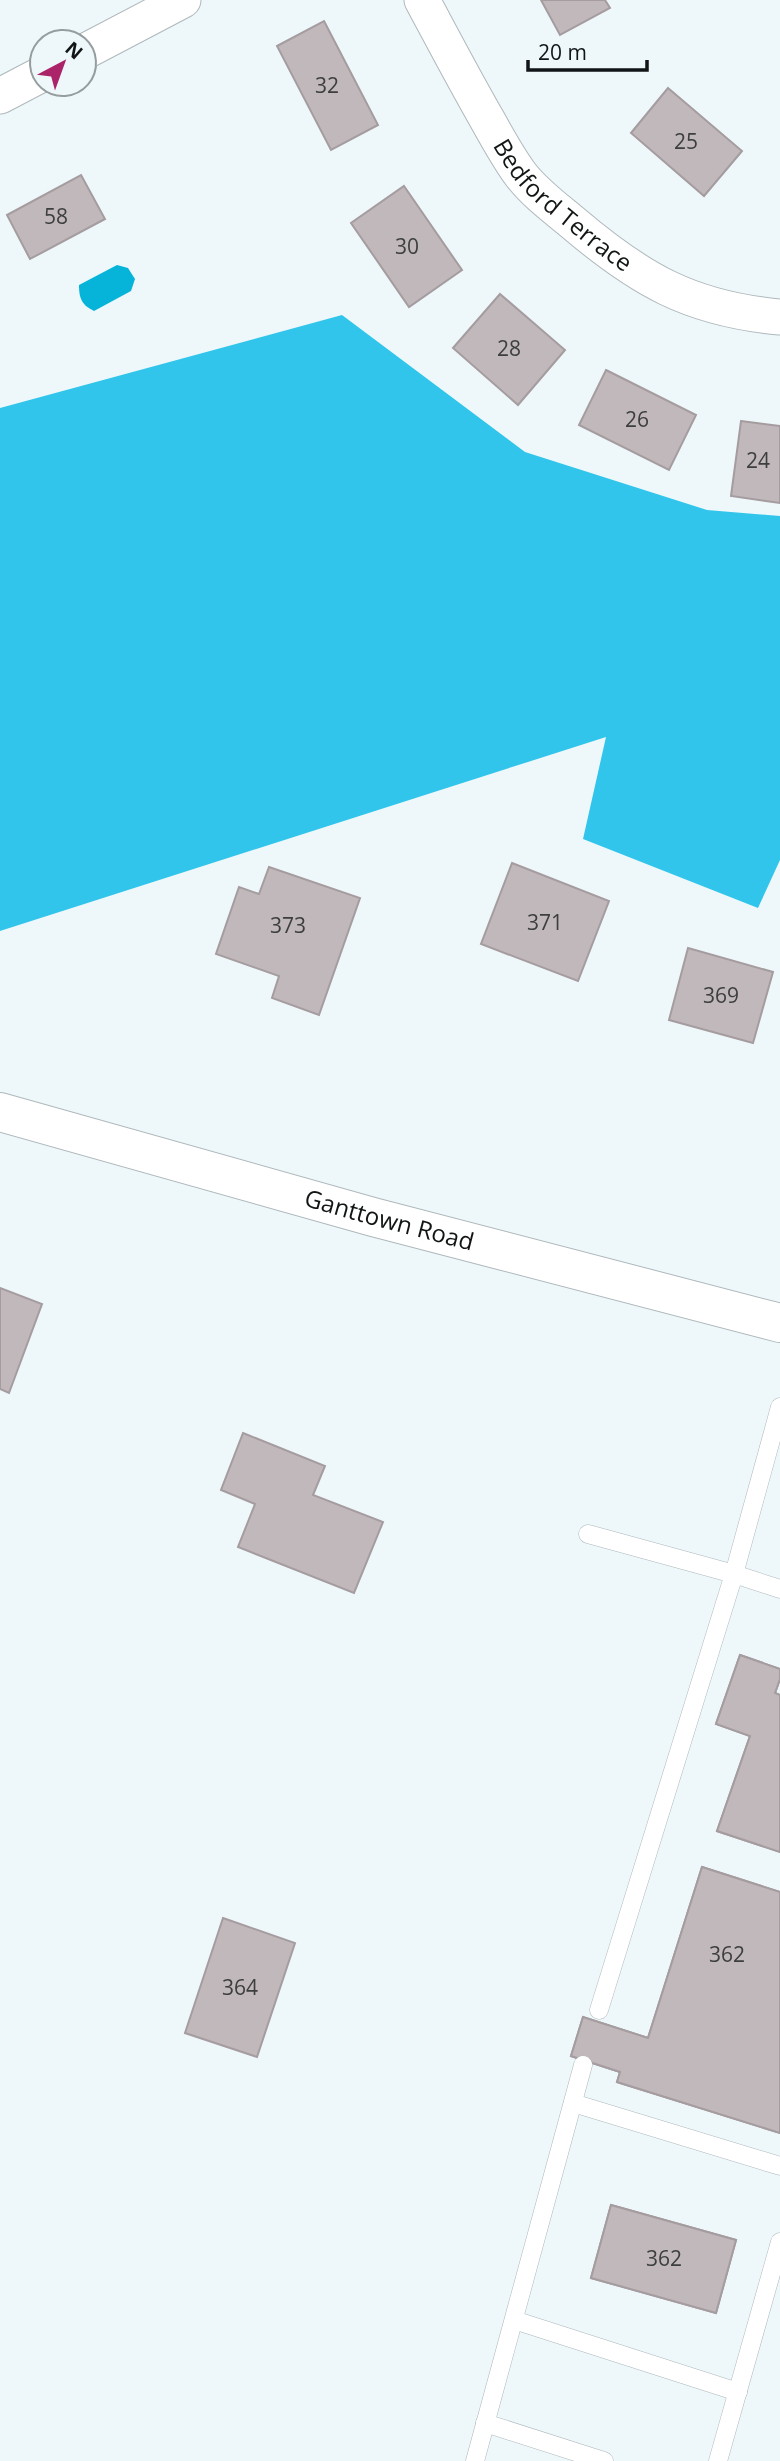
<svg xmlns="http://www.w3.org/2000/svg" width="780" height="2461" viewBox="0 0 780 2461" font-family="'Open Sans',sans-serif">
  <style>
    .forest { fill: #32c5eb }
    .water { fill: #07b4d9 }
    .building { fill: #c1b8bb; stroke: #a59c9f; stroke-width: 2 }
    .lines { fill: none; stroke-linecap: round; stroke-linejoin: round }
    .service-casing { stroke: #afb8bb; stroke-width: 19 }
    .minor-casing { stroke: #afb8bb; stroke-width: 37 }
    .tertiary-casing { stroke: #afb8bb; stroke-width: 40 }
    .service { stroke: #fff; stroke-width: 18 }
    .minor { stroke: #fff; stroke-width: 35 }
    .tertiary { stroke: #fff; stroke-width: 38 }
    .labels { text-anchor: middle; stroke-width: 5; stroke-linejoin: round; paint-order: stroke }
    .number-label { font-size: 21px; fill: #3d3e3f }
    .street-label { font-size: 24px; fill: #111516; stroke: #eef8fb }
  </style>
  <rect width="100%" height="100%" fill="#eef8fb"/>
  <!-- forest -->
  <path class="forest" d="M 342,315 L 525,452 L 707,510 L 780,516 L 780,860 L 758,908 L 583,839 L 606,737 L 0,931 L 0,408 Z"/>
  <!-- water -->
  <path class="water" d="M 117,265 L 128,268 L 135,279 L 131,291 L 94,311 C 82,305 79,299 79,285 Z"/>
  <!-- building -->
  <g class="building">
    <path d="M 541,0 L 605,0 L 610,8 L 560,35 Z"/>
    <path d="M 324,21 L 378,125 L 331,150 L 277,46 Z"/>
    <path d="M 668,88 L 742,151 L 704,196 L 631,133 Z"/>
    <path d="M 81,175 L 105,219 L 30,259 L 7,215 Z"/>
    <path d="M 404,186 L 462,270 L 409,307 L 351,223 Z"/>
    <path d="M 500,294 L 565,350 L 518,405 L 453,348 Z"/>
    <path d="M 606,370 L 696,415 L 669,470 L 579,425 Z"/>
    <path d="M 741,421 L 780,426 L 780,503 L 731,496 Z"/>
    <path d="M 512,863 L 609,901 L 578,981 L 481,944 Z"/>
    <path d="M 269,867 L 360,898 L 319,1015 L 272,998 L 279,976 L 216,954 L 239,887 L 259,894 Z"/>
    <path d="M 688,948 L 773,972 L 753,1043 L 669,1020 Z"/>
    <path d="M 0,1288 L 42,1304 L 9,1393 L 0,1389 Z"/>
    <path d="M 243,1433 L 325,1466 L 313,1495 L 383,1522 L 354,1593 L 238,1547 L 255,1504 L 221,1490 Z"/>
    <path d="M 740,1655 L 780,1669 L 780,1679 L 775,1693 L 780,1695 L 780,1852 L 717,1831 L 750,1736 L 716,1724 Z"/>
    <path d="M 740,1655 L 780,1669 L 780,1679 L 775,1693 L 780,1695 L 780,1852 L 717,1831 L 750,1736 L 716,1724 Z"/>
    <path d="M 702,1867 L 780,1892 L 780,2133 L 617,2082 L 620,2072 L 571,2056 L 583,2017 L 648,2038 Z"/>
    <path d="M 702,1867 L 780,1892 L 780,2133 L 617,2082 L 620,2072 L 571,2056 L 583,2017 L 648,2038 Z"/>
    <path d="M 223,1918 L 295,1943 L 257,2057 L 185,2033 Z"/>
    <path d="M 611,2205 L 736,2240 L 716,2313 L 591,2278 Z"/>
    <path d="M 611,2205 L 736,2240 L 716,2313 L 591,2278 Z"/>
  </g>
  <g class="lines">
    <defs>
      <g id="service">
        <path d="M 588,1534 L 734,1574 L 780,1589"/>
        <path d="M 599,2010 L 734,1574 L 780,1407"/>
        <path d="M 573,2103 L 780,2166"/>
        <path d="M 514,2320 L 738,2392"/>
        <path d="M 485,2423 L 604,2461"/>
        <path d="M 475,2461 L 583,2065"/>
        <path d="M 718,2461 L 780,2242"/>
      </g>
      <g id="minor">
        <path id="s1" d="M 422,0 C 444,41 465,81 488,121 C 498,139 509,159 521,175 C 535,193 555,208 572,222 C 639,279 690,309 780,317"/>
        <path d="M 84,52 L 183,0"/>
        <path d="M 0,96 L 42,74"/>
      </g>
      <g id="tertiary">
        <path id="s2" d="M 0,1112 L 373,1217 L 780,1323"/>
      </g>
    </defs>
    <!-- service casing -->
    <use href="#service" class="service-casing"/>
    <!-- minor casing -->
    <use href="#minor" class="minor-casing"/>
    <!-- tertiary casing -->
    <use href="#tertiary" class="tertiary-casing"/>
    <!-- service -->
    <use href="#service" class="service"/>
    <!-- minor -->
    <use href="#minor" class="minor"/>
    <!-- tertiary -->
    <use href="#tertiary" class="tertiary"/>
  </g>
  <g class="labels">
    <!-- number labels -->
    <g class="number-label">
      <text x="327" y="93">32</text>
      <text x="686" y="149">25</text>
      <text x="56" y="224">58</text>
      <text x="407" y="254">30</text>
      <text x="509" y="356">28</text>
      <text x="637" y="427">26</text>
      <text x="758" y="468">24</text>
      <text x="545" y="930">371</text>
      <text x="288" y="933">373</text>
      <text x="721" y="1003">369</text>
      <text x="727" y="1962">362</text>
      <text x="240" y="1995">364</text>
      <text x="664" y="2266">362</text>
    </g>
    <!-- street labels -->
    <g class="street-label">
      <text dy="8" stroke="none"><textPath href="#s1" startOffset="252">Bedford Terrace</textPath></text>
      <text dy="8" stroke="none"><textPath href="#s2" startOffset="404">Ganttown Road</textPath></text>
    </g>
  </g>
  <!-- north arrow -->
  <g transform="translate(63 63) rotate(41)"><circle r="33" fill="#eef8fb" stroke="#969d9f" stroke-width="2"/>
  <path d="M0-5L12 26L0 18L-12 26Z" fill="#ab246a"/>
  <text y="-10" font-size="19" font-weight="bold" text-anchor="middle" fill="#111516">N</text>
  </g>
  <!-- scale -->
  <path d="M528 60v10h119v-10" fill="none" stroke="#111516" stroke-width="3.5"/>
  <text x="538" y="60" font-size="21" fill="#111516" stroke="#eef8fb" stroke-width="5" paint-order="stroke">20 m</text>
</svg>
